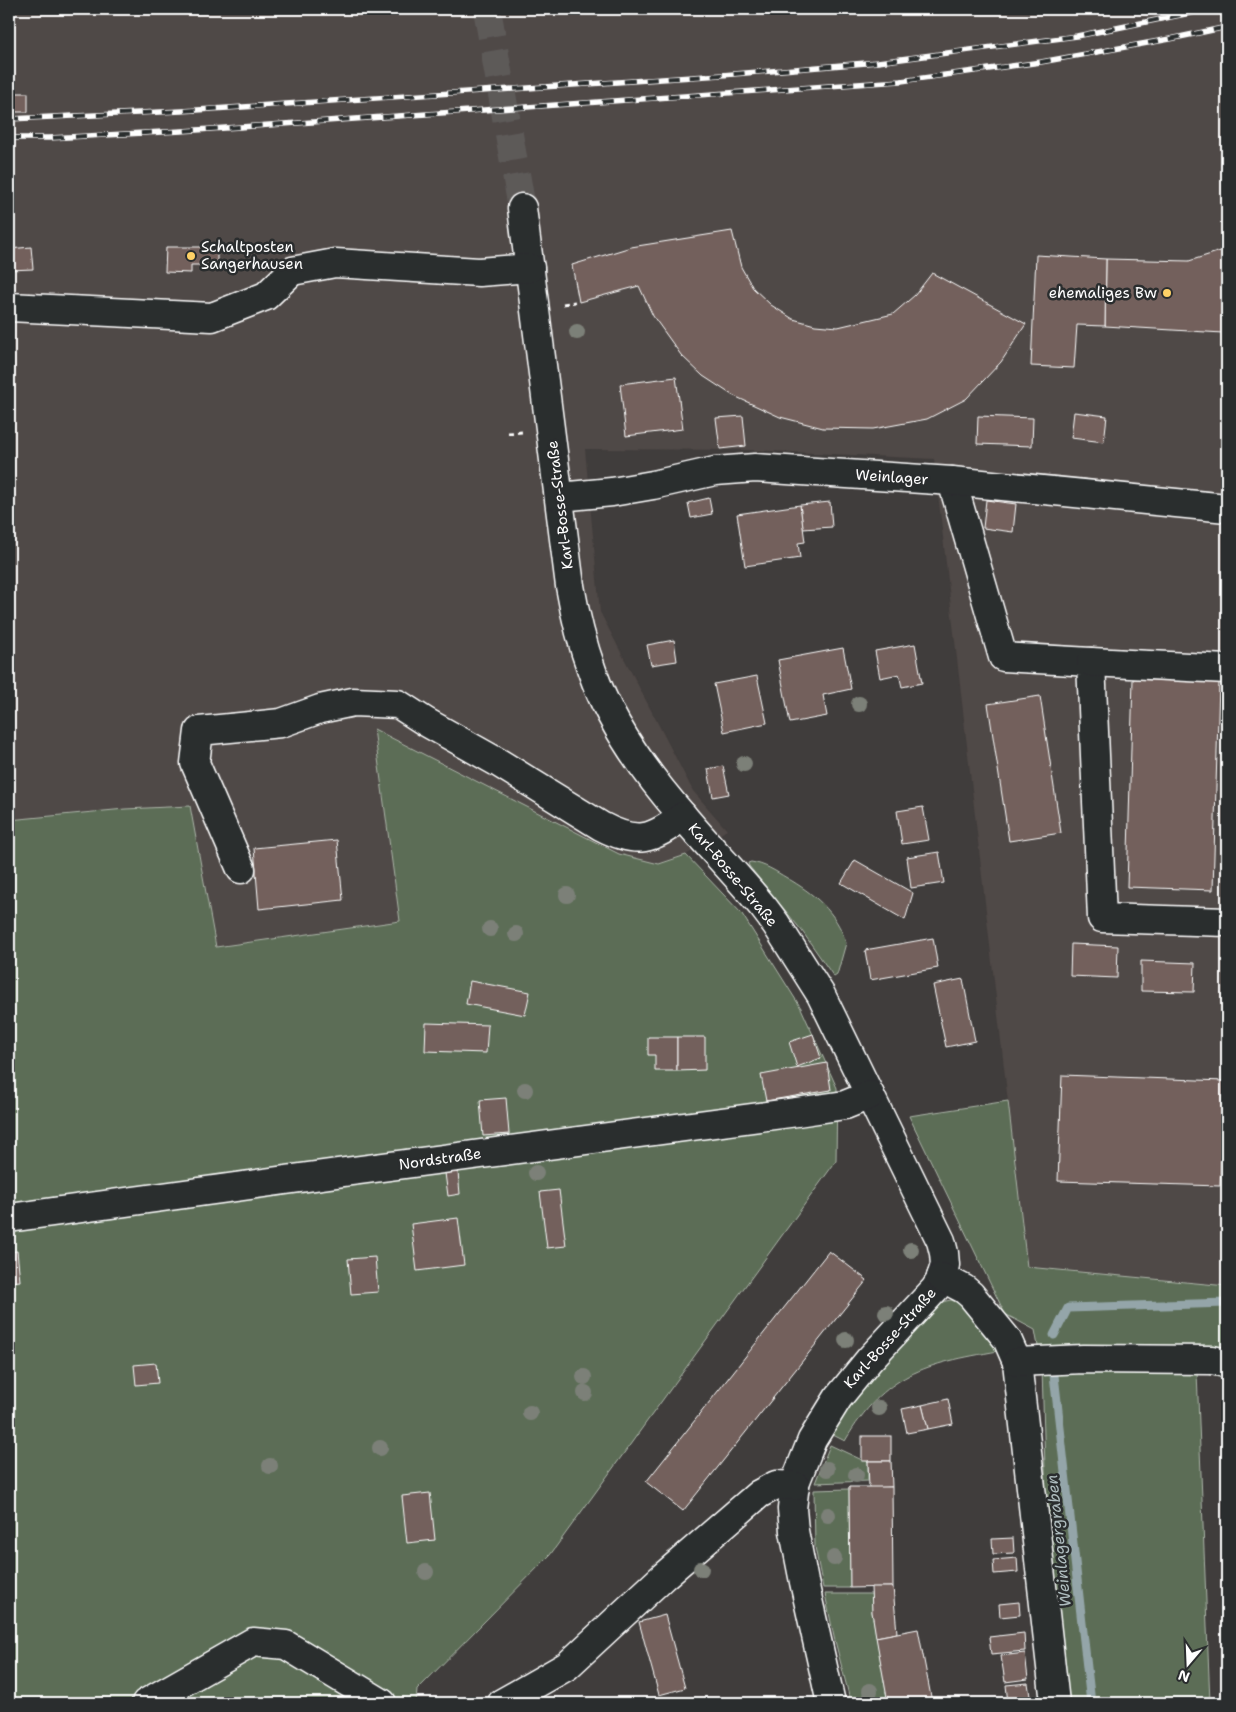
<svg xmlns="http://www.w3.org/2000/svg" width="1236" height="1712" viewBox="0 0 1236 1712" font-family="'Shantell Sans',sans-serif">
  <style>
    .built { fill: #4f4846 }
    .green { fill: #5b6d56; stroke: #adb6aa }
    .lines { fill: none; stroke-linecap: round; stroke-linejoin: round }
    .stream { stroke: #94a5a9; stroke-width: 9 }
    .building { fill: #73615c; stroke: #fff }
    .minor-tunnel { stroke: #5d5a59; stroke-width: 28; stroke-dasharray: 28 14; stroke-linecap: butt }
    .minor-casing { stroke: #fff; stroke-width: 31 }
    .path { stroke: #fff; stroke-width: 3; stroke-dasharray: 5 4; stroke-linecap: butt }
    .minor { stroke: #2a2d2e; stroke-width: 28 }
    .rail-casing { stroke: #fff; stroke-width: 5.5 }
    .rail { stroke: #2a2d2e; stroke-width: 4; stroke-dasharray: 11; stroke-linecap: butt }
    .tree { fill: #7c8078 }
    .poi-dot { fill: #ffd166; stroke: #2a2d2e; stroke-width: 2 }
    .labels { text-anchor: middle; stroke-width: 5; stroke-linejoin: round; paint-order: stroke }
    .poi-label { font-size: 15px; fill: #fff; stroke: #2a2d2e; text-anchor: start }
    .street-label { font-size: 15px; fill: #fff; stroke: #2a2d2e }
    .water-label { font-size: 16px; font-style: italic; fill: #aebcbe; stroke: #2a2d2e }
  </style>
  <rect width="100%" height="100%" fill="#403d3c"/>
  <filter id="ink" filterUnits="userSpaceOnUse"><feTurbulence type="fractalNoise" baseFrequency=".02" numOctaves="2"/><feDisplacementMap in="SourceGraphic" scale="10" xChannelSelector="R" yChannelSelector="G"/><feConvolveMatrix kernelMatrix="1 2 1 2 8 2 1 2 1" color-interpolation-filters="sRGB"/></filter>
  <g filter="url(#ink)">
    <!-- built -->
    <path class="built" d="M 9,9 L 1227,9 L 1227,1286 L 1027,1267 L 934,459 L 750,450 L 585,449 L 600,612 L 693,791 L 727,830 L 686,855 L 659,864 L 619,854 L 374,730 L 400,921 L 216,947 L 190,806 L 125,809 L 9,820 Z"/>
    <!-- green -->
    <g class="green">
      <path d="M 374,729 L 619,854 L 659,864 L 686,855 L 742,914 L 801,1008 L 837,1088 L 836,1161 L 550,1555 L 417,1690 L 416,1703 L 9,1703 L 9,820 L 125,809 L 190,806 L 216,947 L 400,921 Z"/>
      <path d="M 751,862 C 765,864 775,871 787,878 C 813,893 837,912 846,943 L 837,975 L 834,977 L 802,931 L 749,866 L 748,863 Z"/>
      <path d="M 1008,1101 L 1027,1267 L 1227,1286 L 1227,1379 L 1197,1372 L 1210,1703 L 1068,1703 L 1047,1537 L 1042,1368 L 1035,1330 L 1005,1314 L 909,1116 Z"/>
      <path d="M 951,1300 L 964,1305 L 989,1337 L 998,1351 C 925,1364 885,1373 845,1441 L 831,1434 L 842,1410 L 899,1344 L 941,1303 L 946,1301 Z"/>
      <path d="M 830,1445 L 862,1460 L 868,1461 L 868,1481 L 815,1483 Z"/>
      <path d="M 849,1489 L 850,1588 L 823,1588 L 815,1547 L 814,1490 Z"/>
      <path d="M 825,1594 L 872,1594 L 872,1612 L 888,1703 L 851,1703 L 834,1637 Z"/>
    </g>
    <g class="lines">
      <!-- stream -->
      <g class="stream">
        <path d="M 1054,1335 L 1068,1308 L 1227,1303"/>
        <path d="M 1054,1375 L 1091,1703"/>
      </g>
    </g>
    <!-- building -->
    <g class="building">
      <rect x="9" y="93" width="19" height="19"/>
      <path d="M 732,231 L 741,267 L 753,288 L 771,305 L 793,319 L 815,325 L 838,327 L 893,314 L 915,295 L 932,273 L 1026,324 L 1001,362 L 966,399 L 927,419 L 873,429 L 823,428 L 780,417 L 732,395 L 703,376 L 681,355 L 653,316 L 639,286 L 579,302 L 572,265 L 631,247 Z"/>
      <path d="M 31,247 L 33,269 L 9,270 L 9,249 Z"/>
      <path d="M 166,247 L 217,247 L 217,265 L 191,265 L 191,273 L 165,272 Z"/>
      <path d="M 1227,249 L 1227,338 L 1223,333 L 1105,326 L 1106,259 L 1189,261 Z"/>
      <path d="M 1036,255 L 1106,259 L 1105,326 L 1077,325 L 1074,368 L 1031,366 Z"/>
      <path d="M 676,377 L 683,429 L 626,436 L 620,384 Z"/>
      <path d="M 1074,412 L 1107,416 L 1104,442 L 1071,438 Z"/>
      <path d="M 743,416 L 746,446 L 720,449 L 716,418 Z"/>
      <path d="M 978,416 L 1033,418 L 1032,446 L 977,444 Z"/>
      <path d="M 709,498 L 712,514 L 691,518 L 688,503 Z"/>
      <path d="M 986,500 L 1016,504 L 1013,532 L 983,528 Z"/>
      <path d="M 830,502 L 832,527 L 803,529 L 800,505 Z"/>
      <path d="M 800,505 L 805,542 L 798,543 L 800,558 L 745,566 L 737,514 Z"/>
      <path d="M 674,640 L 677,661 L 651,665 L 647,645 Z"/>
      <path d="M 915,644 L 922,683 L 902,687 L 899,674 L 880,678 L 875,651 Z"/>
      <path d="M 843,648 L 851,689 L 823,695 L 827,716 L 790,723 L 778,660 Z"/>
      <path d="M 757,676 L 767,723 L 724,732 L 714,684 Z"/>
      <path d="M 1133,679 L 1219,682 L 1213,890 L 1127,887 Z"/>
      <path d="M 1040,696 L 1061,833 L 1009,841 L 988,704 Z"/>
      <path d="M 723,766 L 729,794 L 713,797 L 708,769 Z"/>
      <path d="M 923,807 L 929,840 L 902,844 L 897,811 Z"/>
      <path d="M 337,840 L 343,900 L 259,909 L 254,848 Z"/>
      <path d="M 939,852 L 944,883 L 911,888 L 907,857 Z"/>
      <path d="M 855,860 L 913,893 L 905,920 L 841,883 Z"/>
      <path d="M 933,938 L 938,968 L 870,980 L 865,950 Z"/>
      <path d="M 1071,944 L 1118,946 L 1117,978 L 1070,976 Z"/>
      <path d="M 1141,961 L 1195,963 L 1194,992 L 1141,991 Z"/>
      <path d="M 963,979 L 975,1041 L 946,1047 L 933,985 Z"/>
      <path d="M 470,981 L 530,992 L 525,1015 L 466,1004 Z"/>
      <path d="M 426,1023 L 488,1025 L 486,1053 L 425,1051 Z"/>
      <path d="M 813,1034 L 821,1058 L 797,1067 L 789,1042 Z"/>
      <path d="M 648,1037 L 677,1037 L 677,1071 L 655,1071 L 655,1055 L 648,1055 Z"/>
      <path d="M 677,1037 L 705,1037 L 705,1070 L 677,1071 Z"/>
      <path d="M 827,1063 L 831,1090 L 766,1101 L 761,1075 Z"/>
      <path d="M 1062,1075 L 1224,1081 L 1220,1186 L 1058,1181 Z"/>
      <path d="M 506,1098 L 509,1134 L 483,1136 L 480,1100 Z"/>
      <path d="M 458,1172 L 460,1194 L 448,1196 L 445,1173 Z"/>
      <path d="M 559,1190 L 566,1246 L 547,1248 L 540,1192 Z"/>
      <path d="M 458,1218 L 464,1265 L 417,1271 L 411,1224 Z"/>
      <path d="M 17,1251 L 20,1281 L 9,1282 L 9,1252 Z"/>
      <path d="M 829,1251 L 867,1280 L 683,1511 L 646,1482 Z"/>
      <path d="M 375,1257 L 378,1292 L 351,1294 L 348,1259 Z"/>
      <path d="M 156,1363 L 158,1383 L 136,1385 L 134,1365 Z"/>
      <path d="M 948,1399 L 953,1424 L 928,1429 L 922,1405 Z"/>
      <path d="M 922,1405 L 928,1429 L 907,1433 L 902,1409 Z"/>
      <rect x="862" y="1436" width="29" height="25"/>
      <path d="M 868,1461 L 891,1461 L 892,1487 L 869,1488 Z"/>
      <path d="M 849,1487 L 892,1487 L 893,1587 L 850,1588 Z"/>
      <path d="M 430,1493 L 435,1540 L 407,1543 L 402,1496 Z"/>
      <path d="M 1013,1538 L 1014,1553 L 993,1554 L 992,1539 Z"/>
      <path d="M 1017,1558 L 1018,1572 L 994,1574 L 993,1560 Z"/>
      <path d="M 871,1587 L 893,1587 L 897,1633 L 876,1637 L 872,1612 Z"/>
      <path d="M 1019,1602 L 1020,1615 L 1000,1617 L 999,1604 Z"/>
      <path d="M 665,1615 L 685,1688 L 659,1695 L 639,1622 Z"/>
      <path d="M 918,1629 L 932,1702 L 888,1703 L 876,1637 Z"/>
      <path d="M 1024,1633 L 1025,1651 L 991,1654 L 989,1637 Z"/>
      <path d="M 1025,1653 L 1028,1679 L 1005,1682 L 1001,1656 Z"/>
      <path d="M 1028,1683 L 1031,1703 L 1008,1703 L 1006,1685 Z"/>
    </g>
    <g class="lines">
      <!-- minor-tunnel -->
      <path class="minor-tunnel" d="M 487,9 L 522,208"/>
      <defs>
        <g id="minor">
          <path d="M 522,208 L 570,586 C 575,615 582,644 592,671 C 610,723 647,775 683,816 C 709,847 738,876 764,908 L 776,924 L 821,995 L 941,1241 L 944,1253 L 945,1265 L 940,1281 L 935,1289 L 869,1360 L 838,1398 L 812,1440 L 795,1483 L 792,1509 L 794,1531 L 804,1582 L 831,1703"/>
          <path d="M 9,307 L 212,317 L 266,296 L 292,271 L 335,263 L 479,272 L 530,268"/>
          <path d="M 952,481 L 1003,657 L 1091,662 L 1102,918 L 1227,922"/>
          <path d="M 559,497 L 612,492 L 653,485 L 715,471 L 755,468 L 952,481 L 1227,508"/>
          <path d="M 1091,662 L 1227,669"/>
          <path d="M 241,869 L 195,763 L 199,731 L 281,723 L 320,709 L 353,702 L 398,704 L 426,722 L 499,763 L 601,826 C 637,845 652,840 683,816"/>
          <path d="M 9,1218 L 337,1173 L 797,1112 L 845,1105 L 870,1095"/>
          <path d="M 941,1277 L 964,1289 L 971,1295 L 1007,1339 L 1017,1362 L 1055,1703"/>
          <path d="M 1017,1362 L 1083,1359 L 1212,1360 L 1227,1363"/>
          <path d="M 146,1703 L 253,1642 L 286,1645 L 382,1703"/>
          <path d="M 502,1703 L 567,1666 L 664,1576 L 759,1494 L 776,1485 L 795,1486"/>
        </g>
      </defs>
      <!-- minor casing -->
      <use href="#minor" class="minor-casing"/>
      <!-- path -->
      <g class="path">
        <path d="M 563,304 L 575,302"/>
        <path d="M 508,433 L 523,432"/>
      </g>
      <!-- minor -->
      <use href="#minor" class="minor"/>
      <defs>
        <g id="rail">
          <path d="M 9,119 L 182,111 L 722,75 L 878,62 L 1077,36 L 1210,9"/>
          <path d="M 9,138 L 49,138 L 182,131 L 901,81 L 1041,62 L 1170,39 L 1227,27"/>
        </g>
      </defs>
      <!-- rail casing -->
      <use href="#rail" class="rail-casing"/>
      <!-- rail -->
      <use href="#rail" class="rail"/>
    </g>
    <!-- trees -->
    <g class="tree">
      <circle cx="577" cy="332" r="8"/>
      <circle cx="859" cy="704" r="8"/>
      <circle cx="744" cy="764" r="8"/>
      <circle cx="567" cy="895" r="8"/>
      <circle cx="490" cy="929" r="8"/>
      <circle cx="516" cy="934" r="8"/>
      <circle cx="525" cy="1090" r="8"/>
      <circle cx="536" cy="1173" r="8"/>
      <circle cx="911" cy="1250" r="8"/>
      <circle cx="886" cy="1313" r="8"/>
      <circle cx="846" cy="1340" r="8"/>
      <circle cx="584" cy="1377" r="8"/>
      <circle cx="585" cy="1393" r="8"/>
      <circle cx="879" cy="1408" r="8"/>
      <circle cx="530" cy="1413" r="8"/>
      <circle cx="380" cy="1448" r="8"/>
      <circle cx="270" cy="1466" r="8"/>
      <circle cx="827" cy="1469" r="8"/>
      <circle cx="856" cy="1475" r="8"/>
      <circle cx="828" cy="1515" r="8"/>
      <circle cx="834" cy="1558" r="8"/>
      <circle cx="701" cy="1569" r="8"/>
      <circle cx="426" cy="1572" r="8"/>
      <circle cx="870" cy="1691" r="8"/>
    </g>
  </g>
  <!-- markers -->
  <g class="poi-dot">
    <circle cx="191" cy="256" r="5"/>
    <circle cx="1167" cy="293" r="5"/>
  </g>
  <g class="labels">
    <!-- poi labels -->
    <g class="poi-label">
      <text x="201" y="252">Schaltposten<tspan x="201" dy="17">Sangerhausen</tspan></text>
      <text x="1157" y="298" text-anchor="end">ehemaliges Bw</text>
    </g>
    <!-- street labels -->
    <g class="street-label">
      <text transform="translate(892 477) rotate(4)" y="5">Weinlager</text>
      <text transform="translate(560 505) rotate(-97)" y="5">Karl-Bosse-Straße</text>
      <text transform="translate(733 875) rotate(50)" y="5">Karl-Bosse-Straße</text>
      <text transform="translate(440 1159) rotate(-8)" y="5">Nordstraße</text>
      <text transform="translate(890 1338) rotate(-48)" y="5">Karl-Bosse-Straße</text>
    </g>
    <!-- water labels -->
    <g class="water-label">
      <text transform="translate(1058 1541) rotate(-96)" y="6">Weinlagergraben</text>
    </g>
  </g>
  <!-- margin -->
  <rect width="1236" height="1712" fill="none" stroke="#2a2d2e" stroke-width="30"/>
  <rect x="15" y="15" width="1206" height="1682" fill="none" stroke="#fff" stroke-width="2" filter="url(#ink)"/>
  <!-- north arrow -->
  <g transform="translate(1188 1664) rotate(199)" stroke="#2a2d2e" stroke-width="4" paint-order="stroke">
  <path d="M0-4L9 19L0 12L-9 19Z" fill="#ffffff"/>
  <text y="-8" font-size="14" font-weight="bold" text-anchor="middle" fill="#ffffff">N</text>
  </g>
</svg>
